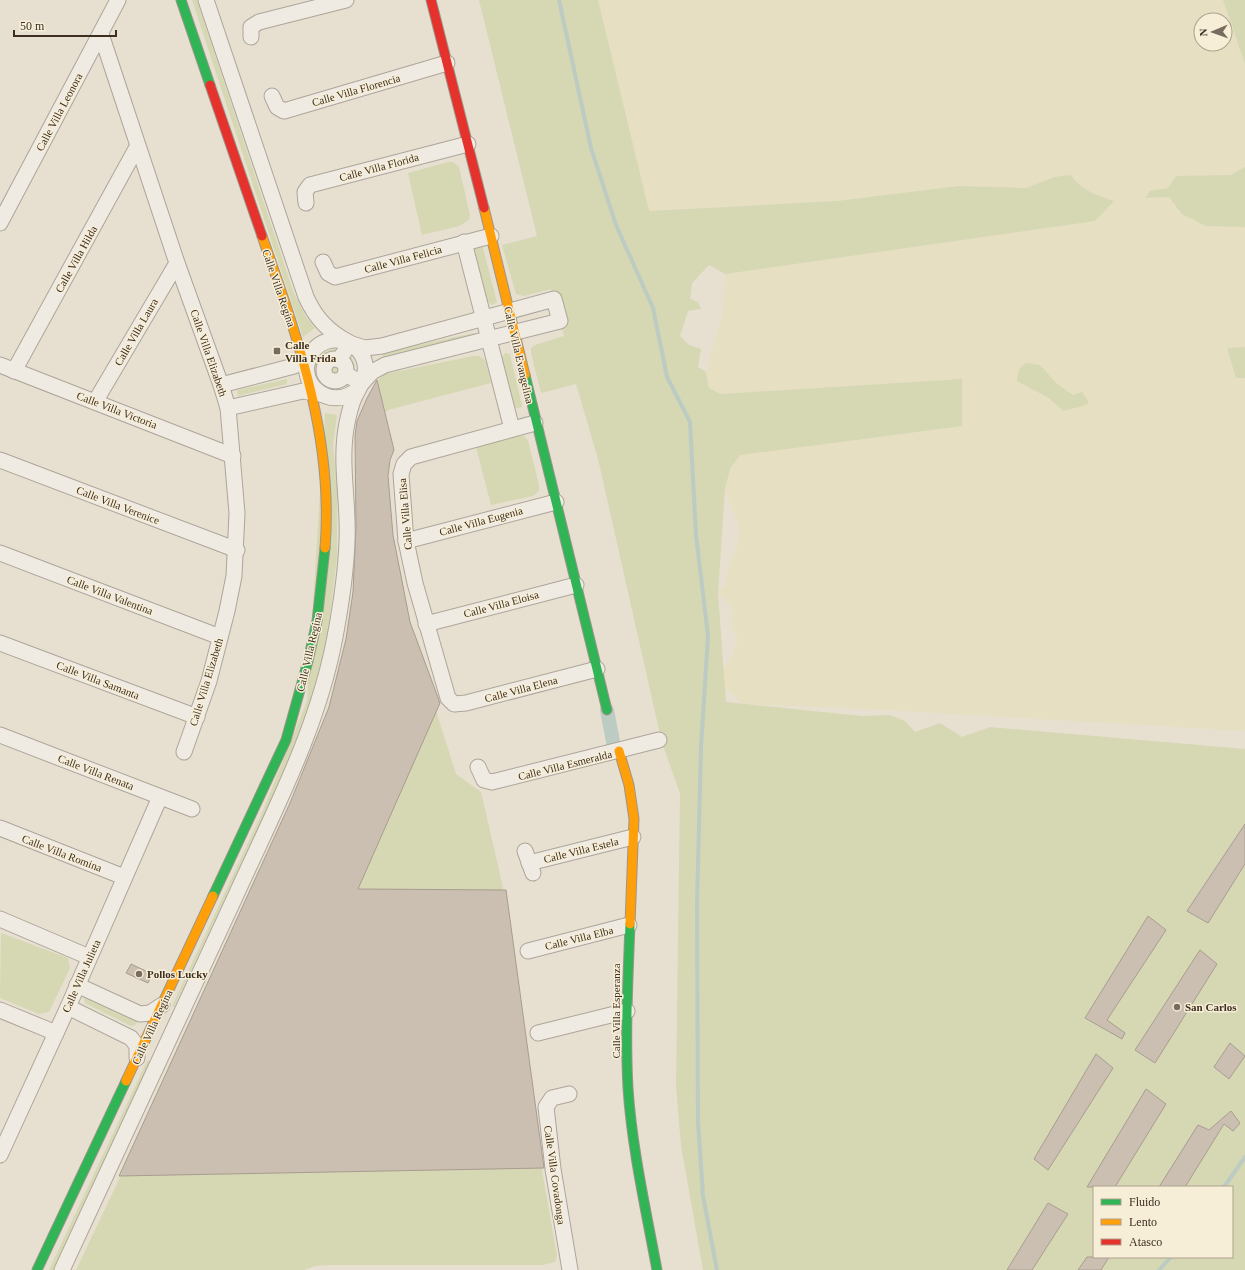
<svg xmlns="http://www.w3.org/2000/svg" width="1245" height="1270" viewBox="0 0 1245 1270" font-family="'Times New Roman',serif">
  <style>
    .farmland { fill: #e6dfc2; fill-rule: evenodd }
    .green { fill: #d6d7b3; fill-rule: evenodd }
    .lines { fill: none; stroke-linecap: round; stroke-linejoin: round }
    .stream { stroke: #bcccc2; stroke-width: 4 }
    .canal { stroke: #bcccc2; stroke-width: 14 }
    .building { fill: #cbbfb2; stroke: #a89c90 }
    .street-casing { stroke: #ada599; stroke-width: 17 }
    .fast-casing { stroke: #9c958a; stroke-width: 11 }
    .slow-casing { stroke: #9c958a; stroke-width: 11 }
    .jam-casing { stroke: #9c958a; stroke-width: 11 }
    .street { stroke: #efebe3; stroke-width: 15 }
    .fast { stroke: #30b455; stroke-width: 9 }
    .slow { stroke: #ff9f0a; stroke-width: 9 }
    .jam { stroke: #e5322d; stroke-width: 9 }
    .poi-dot { fill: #786c5e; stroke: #f7eed8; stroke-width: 1.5 }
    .labels { text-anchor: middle; stroke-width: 3; stroke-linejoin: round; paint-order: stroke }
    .street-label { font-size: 11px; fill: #3d2e20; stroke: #f7eed8 }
    .poi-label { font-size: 11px; font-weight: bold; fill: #3d2e20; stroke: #f7eed8; text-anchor: start }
  </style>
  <rect width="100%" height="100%" fill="#e7e0d1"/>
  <!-- farmland -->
  <path class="farmland" d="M 598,0 L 1223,0 L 1245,64 L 1245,167 L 1231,175 L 1176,176 L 1168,188 L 1150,191 L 1145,198 L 1169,197 L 1182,214 L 1206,226 L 1245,227 L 1245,347 L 1227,348 L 1236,378 L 1245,378 L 1245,731 L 865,709 L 742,704 L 732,693 L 724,688 L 723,671 L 732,656 L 738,638 L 731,627 L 732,607 L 718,594 L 725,585 L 729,564 L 737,548 L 739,528 L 725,489 L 730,469 L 740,455 L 962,379 L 721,394 L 709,388 L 706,372 L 722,315 L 725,274 L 1095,221 L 1090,194 L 1077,183 L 1054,177 L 1027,188 L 959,186 L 837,201 L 648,211 ZM 1201,20 L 1225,20 L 1225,44 L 1201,44 Z"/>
  <!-- green -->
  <g class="green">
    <path d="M 192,0 L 197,0 L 293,291 L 306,317 L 315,328 L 303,337 Z"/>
    <path d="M 479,0 L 598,0 L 649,211 L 837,201 L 959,186 L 1027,188 L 1054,177 L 1071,175 C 1082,191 1096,195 1114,201 L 1095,221 L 725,274 L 709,265 L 692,283 L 690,299 L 698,302 L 701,309 L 688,311 L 680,336 L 689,345 L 701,349 L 698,367 L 706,372 L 709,388 L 721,394 L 962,379 L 962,426 L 740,455 L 730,469 L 725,489 L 718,594 L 726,702 L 862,716 L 890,715 L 905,721 L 915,732 L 940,723 L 962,737 L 990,727 L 1245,749 L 1245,1270 L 703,1270 L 681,1146 L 676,1086 L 680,793 L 662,743 L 598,459 L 576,384 L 541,393 L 531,353 L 531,348 L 535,345 L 564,336 L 551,289 L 524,296 L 516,294 L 502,245 L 537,236 ZM 1094,1187 L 1232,1187 L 1232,1257 L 1094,1257 Z"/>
    <path d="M 1223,0 L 1245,0 L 1245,64 Z"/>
    <path d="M 448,162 L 453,162 L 459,167 L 470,215 L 469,220 L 459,226 L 422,235 L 408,173 Z"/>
    <path d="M 1245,167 L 1245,227 L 1206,226 L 1182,214 L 1169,197 L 1145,198 L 1150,191 L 1168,188 L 1176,176 L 1231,175 Z"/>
    <path d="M 482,244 L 497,302 L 492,305 L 487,301 L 474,247 Z"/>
    <path d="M 473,333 L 475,336 L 383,357 L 382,353 Z"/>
    <path d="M 1245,347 L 1245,378 L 1236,378 L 1227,348 Z"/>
    <circle cx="335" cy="369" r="20"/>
    <path d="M 505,353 L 510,354 L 522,406 L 520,408 L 516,408 L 514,405 L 503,363 L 502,357 Z"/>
    <path d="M 473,356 L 479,356 L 485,360 L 491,383 L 388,410 L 384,415 L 387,504 L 405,612 L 456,774 L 481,792 L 502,883 L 540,1159 L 557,1256 L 555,1262 L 543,1265 L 328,1265 L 315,1266 L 304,1270 L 76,1270 L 124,1169 L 327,724 L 356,595 L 377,381 L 385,374 Z"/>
    <path d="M 1026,363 L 1040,365 L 1056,383 L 1073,395 L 1082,392 L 1089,403 L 1083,406 L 1063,411 L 1049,398 L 1017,381 C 1018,372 1018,368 1026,363 Z"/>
    <path d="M 287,379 L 287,384 L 238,396 L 237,390 Z"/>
    <path d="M 325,413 L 337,415 L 333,445 L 337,487 L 337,557 L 327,641 L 308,710 L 292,750 L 265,814 L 174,1007 L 172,1006 L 262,813 L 307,701 Z"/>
    <path d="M 523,435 L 528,441 L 539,485 L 539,491 L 533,496 L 491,505 L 476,447 Z"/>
    <path d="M 1,933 L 68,958 L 70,968 L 49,1012 L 39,1014 L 0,998 Z"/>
    <path d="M 86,997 L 136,1020 L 137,1023 L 135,1025 L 131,1026 L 85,1003 L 84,998 Z"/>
    <path d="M 147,1061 L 150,1061 L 151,1067 L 54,1270 L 49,1270 Z"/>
  </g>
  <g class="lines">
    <!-- stream -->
    <g class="stream">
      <path d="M 559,0 L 591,148 L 616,225 L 653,308 L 667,377 L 690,422 L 696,535 L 708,636 L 701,747 L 697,904 L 698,1122 L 703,1196 L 717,1270"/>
      <path d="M 1224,1187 L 1245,1157"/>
      <path d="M 1159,1270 L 1171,1257"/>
    </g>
    <!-- canal -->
    <path class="canal" d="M 607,710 L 615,752"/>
  </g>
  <!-- building -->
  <g class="building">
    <path d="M 377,380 L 394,450 L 390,460 L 388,476 L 393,535 L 410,622 L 440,703 L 358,889 L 506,890 L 544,1168 L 119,1176 L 290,803 L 329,707 L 346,639 L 353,592 L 356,526 L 355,436 L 357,421 L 367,398 Z"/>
    <path d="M 1245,824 L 1245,864 L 1208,923 L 1187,911 Z"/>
    <path d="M 1148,916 L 1166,930 L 1107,1020 L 1125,1033 L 1122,1039 L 1085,1018 Z"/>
    <path d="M 1200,950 L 1217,964 L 1155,1063 L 1135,1050 Z"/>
    <path d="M 131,964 L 152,974 L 148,983 L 126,973 Z"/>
    <path d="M 1230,1043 L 1245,1056 L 1229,1079 L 1214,1067 Z"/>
    <path d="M 1096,1054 L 1113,1068 L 1048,1170 L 1034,1159 Z"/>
    <path d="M 1146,1089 L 1166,1104 L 1115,1187 L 1087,1187 Z"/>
    <path d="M 1231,1111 L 1240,1123 L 1233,1131 L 1224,1124 L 1185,1187 L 1159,1187 L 1198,1125 L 1209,1130 Z"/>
    <path d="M 1048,1203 L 1068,1214 L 1032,1270 L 1007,1270 Z"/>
    <path d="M 1087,1257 L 1109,1257 L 1101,1270 L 1078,1270 Z"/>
  </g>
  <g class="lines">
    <defs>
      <g id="street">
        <path d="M 206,0 L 306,297 C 316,319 329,332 350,343 L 339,360"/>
        <path d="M 101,34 L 177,263 L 221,385 L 228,408 L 237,513 L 234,576 L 227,611 L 209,681 L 184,752"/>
        <path d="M 251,37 L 251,27 L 259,22 L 346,0"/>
        <path d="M 272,96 L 277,107 L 284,111 L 447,63"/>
        <path d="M 306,203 L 305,192 L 310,185 L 468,144"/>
        <path d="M 0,223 L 118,0"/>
        <path d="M 464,242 L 512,429"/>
        <path d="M 323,262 L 328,273 L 335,277 L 491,236"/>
        <circle cx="335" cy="370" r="11"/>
        <path d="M 0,365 L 233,456"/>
        <path d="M 14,371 L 137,147"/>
        <path d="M 345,374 L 362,383 L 372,372 L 385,365 L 560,321 L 554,299 L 382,346 L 365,348 L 352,344"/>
        <path d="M 221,385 L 294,366 L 309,356"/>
        <path d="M 95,402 L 177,263"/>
        <path d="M 228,408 L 303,391 L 320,394"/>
        <path d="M 535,423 L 411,457 L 404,464 L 401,474 L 406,541 L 415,583 L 448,698 L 454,704 L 466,703 L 597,669"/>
        <path d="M 0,460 L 237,550"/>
        <path d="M 406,541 L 556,502"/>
        <path d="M 0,553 L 220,637"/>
        <path d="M 426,624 L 576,585"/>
        <path d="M 0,643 L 197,717"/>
        <path d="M 0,735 L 192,809"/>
        <path d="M 478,767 L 484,780 L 492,782 L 659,740"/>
        <path d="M 0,828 L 124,877"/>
        <path d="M 525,851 L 533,873"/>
        <path d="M 529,863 L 633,837"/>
        <path d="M 0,919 L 89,957"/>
        <path d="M 528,951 L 629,925"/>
        <path d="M 77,985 L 140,1014 L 150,1013 L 162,1005"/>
        <path d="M 68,1007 L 131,1038 L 137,1046 L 137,1058"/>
        <path d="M 0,1010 L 56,1033"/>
        <path d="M 538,1033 L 627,1011"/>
        <path d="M 569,1094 L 552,1098 L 546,1107 L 553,1169 L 570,1270"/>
        <path d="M 0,1155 L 68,1007 L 160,797"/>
        <path d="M 62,1270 C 121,1145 179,1020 236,895 C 274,811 318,728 335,637 C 341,605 346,573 347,541 C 349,502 339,462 347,423 C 349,413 351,404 355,396 C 360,385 367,377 365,364 C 361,340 328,331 313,351 C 291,381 331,415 359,388"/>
      </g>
      <g id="fast">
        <path d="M 181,0 L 210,85"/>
        <path d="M 525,375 L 607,710"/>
        <path d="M 213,896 L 286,740 L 308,661 L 317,621 L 325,548"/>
        <path d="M 630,924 C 628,979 625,1033 628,1088 C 632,1149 646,1210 657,1270"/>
        <path d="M 37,1270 L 126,1081"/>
      </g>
      <g id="slow">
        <path d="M 484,208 L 525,375"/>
        <path d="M 262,236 C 298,339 334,438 325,548"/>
        <path d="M 619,751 L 629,785 L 634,819 L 630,924"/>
        <path d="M 126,1081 L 213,896"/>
      </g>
      <g id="jam">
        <path d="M 431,0 L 484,208"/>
        <path d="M 210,85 L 262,236"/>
      </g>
    </defs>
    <!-- street casing -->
    <use href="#street" class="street-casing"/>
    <!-- fast casing -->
    <use href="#fast" class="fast-casing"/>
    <!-- slow casing -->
    <use href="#slow" class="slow-casing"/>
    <!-- jam casing -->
    <use href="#jam" class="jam-casing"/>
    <!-- street -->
    <use href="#street" class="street"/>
    <!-- fast -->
    <use href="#fast" class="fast"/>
    <!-- slow -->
    <use href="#slow" class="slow"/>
    <!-- jam -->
    <use href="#jam" class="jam"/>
  </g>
  <!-- markers -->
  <g class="poi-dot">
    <rect x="273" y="347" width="8" height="8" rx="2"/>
    <circle cx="139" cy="974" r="4"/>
    <circle cx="1177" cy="1007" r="4"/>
  </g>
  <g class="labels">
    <!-- street labels -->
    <g class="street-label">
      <text transform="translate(356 90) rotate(-16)" y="4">Calle Villa Florencia</text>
      <text transform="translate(59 112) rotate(-62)" y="4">Calle Villa Leonora</text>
      <text transform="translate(379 167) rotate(-15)" y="4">Calle Villa Florida</text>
      <text transform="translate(76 259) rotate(-61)" y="4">Calle Villa Hilda</text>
      <text transform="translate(403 259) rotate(-15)" y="4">Calle Villa Felicia</text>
      <text transform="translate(279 288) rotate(71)" y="4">Calle Villa Regina</text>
      <text transform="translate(136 332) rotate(-60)" y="4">Calle Villa Laura</text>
      <text transform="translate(209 353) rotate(71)" y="4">Calle Villa Elizabeth</text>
      <text transform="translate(519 355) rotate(77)" y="4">Calle Villa Evangelina</text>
      <text transform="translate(117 410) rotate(21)" y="4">Calle Villa Victoria</text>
      <text transform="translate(118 505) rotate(21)" y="4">Calle Villa Verenice</text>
      <text transform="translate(405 514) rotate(-95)" y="4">Calle Villa Elisa</text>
      <text transform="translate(481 521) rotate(-15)" y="4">Calle Villa Eugenia</text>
      <text transform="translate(110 595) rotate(21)" y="4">Calle Villa Valentina</text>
      <text transform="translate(501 604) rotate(-15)" y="4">Calle Villa Eloisa</text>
      <text transform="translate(309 652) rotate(-77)" y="4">Calle Villa Regina</text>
      <text transform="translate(98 680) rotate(21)" y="4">Calle Villa Samanta</text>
      <text transform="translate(206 682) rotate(-73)" y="4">Calle Villa Elizabeth</text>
      <text transform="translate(521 689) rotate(-15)" y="4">Calle Villa Elena</text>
      <text transform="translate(565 765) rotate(-14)" y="4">Calle Villa Esmeralda</text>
      <text transform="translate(96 772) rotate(21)" y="4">Calle Villa Renata</text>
      <text transform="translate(581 850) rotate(-14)" y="4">Calle Villa Estela</text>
      <text transform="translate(62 853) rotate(21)" y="4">Calle Villa Romina</text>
      <text transform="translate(579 938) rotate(-14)" y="4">Calle Villa Elba</text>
      <text transform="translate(81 976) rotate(-66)" y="4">Calle Villa Julieta</text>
      <text transform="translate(616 1011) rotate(-90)" y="4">Calle Villa Esperanza</text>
      <text transform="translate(152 1027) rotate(-65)" y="4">Calle Villa Regina</text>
      <text transform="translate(555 1175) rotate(82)" y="4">Calle Villa Covadonga</text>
    </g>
    <!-- poi labels -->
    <g class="poi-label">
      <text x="285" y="349">Calle<tspan x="285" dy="13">Villa Frida</tspan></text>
      <text x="147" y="978">Pollos Lucky</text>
      <text x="1185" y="1011">San Carlos</text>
    </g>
  </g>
  <!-- legend -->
  <rect x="1093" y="1186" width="140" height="72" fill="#f7eed8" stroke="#ada18e"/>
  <rect x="1101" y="1199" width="20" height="6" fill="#30b455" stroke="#ada18e"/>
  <text x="1129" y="1206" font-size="12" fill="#3d2e20">Fluido</text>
  <rect x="1101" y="1219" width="20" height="6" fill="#ff9f0a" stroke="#ada18e"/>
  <text x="1129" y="1226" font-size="12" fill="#3d2e20">Lento</text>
  <rect x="1101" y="1239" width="20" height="6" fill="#e5322d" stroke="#ada18e"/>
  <text x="1129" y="1246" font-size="12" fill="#3d2e20">Atasco</text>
  <!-- north arrow -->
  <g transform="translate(1213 32) rotate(268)"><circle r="19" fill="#f7eed8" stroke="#ada18e"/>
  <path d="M0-3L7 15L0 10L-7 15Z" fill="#786c5e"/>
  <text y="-6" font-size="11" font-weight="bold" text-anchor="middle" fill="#3d2e20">N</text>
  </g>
  <!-- scale -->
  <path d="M14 30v6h102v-6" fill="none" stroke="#3d2e20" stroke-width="2"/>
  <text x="20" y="30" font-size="12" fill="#3d2e20" stroke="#f7eed8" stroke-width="3" paint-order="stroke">50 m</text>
</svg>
